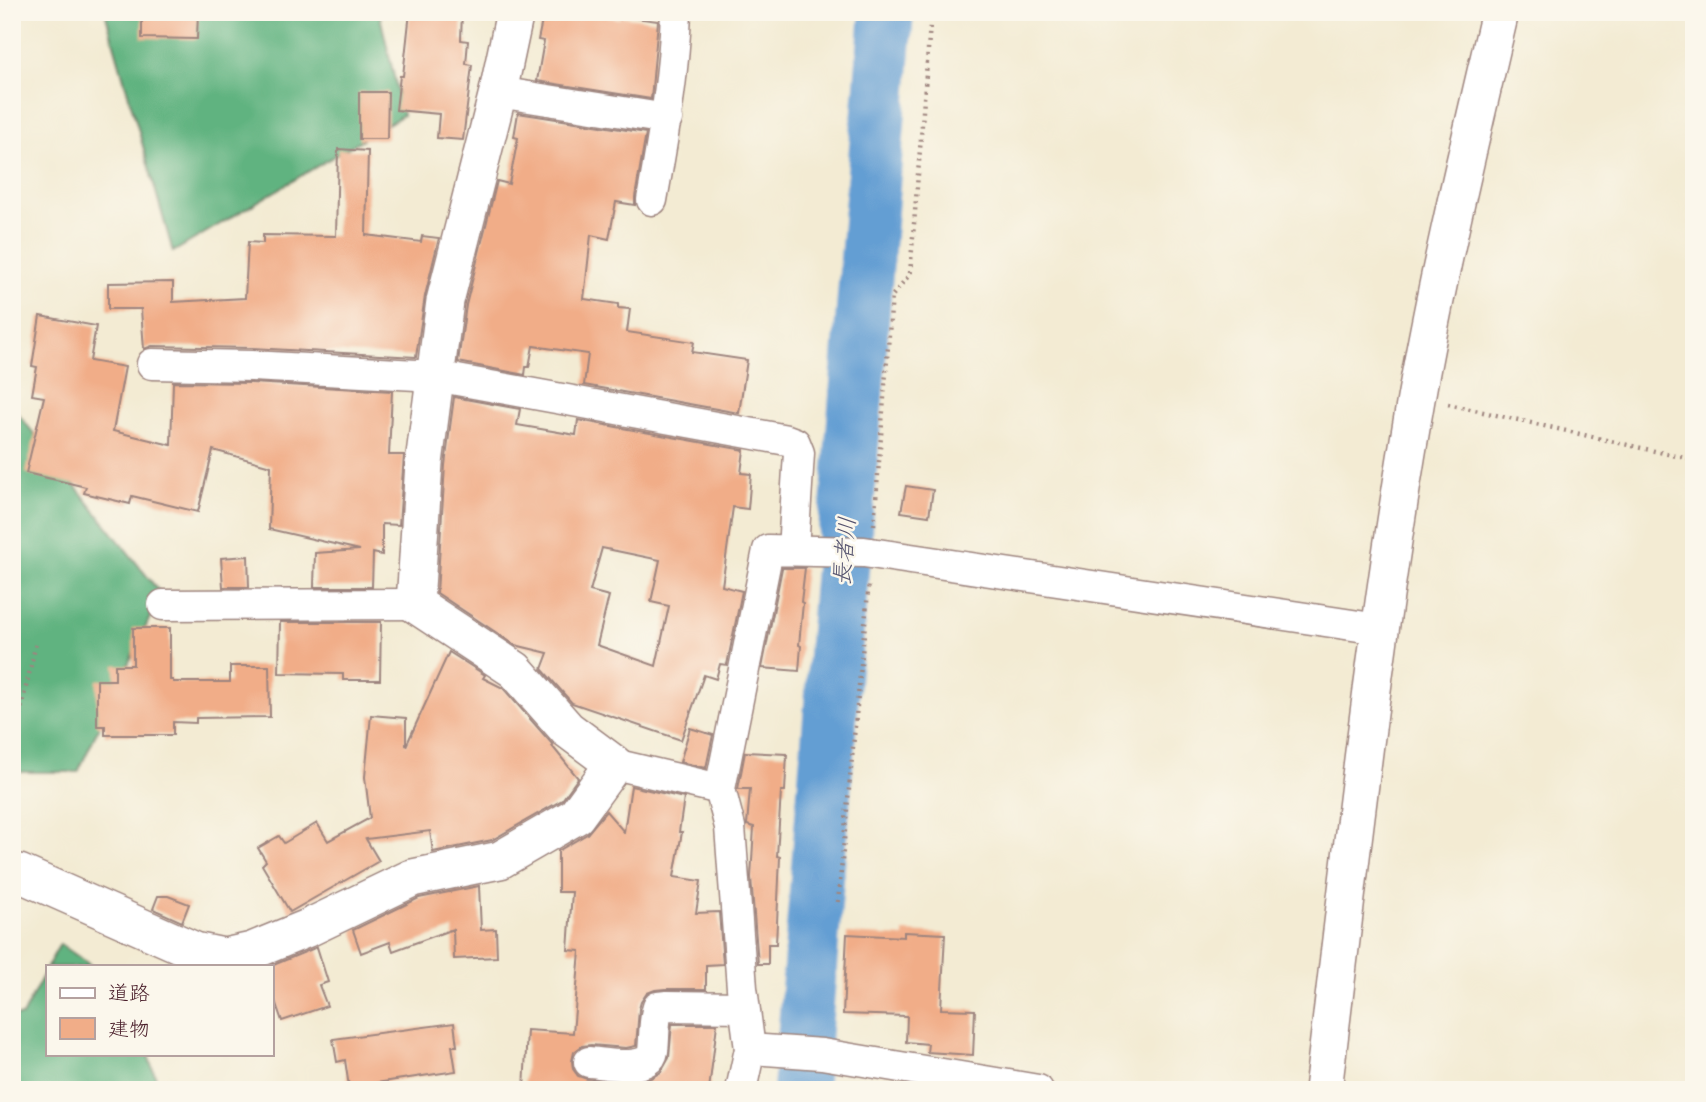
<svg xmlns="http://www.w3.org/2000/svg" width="1706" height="1102" viewBox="0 0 1706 1102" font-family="'Gochi Hand','Klee One',sans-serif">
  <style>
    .forest { fill: #61b380; stroke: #566956; stroke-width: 2 }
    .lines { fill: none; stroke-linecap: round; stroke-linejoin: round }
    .river { stroke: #639ed3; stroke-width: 54 }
    .building { fill: #f1ad88; fill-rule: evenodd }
    .minor-casing { stroke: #9e857f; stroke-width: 33 }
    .tertiary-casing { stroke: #9e857f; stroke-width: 40 }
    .path { stroke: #9e857f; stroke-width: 4.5; stroke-dasharray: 2 5; stroke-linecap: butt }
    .minor { stroke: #fff; stroke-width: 30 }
    .tertiary { stroke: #fff; stroke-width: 37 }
    .labels { text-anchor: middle; stroke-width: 5; stroke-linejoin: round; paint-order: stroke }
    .water-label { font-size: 23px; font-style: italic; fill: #54526e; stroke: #fbf7ec }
  </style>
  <rect width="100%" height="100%" fill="#fbf7ec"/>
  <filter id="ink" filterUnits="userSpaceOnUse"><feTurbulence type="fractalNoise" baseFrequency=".0143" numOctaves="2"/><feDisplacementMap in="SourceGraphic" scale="14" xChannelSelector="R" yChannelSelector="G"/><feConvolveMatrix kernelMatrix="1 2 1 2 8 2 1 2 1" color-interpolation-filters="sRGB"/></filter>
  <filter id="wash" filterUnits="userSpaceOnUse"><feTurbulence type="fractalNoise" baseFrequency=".00686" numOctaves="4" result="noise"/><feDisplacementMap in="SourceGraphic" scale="28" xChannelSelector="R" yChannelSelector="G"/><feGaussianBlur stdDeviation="1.57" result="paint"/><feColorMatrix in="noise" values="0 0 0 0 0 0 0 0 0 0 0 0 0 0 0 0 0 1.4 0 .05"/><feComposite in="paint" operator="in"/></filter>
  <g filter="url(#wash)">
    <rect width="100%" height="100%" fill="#f3ebd3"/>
    <!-- forest -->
    <g class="forest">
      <path d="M 105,12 L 379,12 L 403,115 L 173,252 Z"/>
      <path d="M 12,406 L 161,594 L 78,772 L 12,772 Z"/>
      <path d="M 60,944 L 93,967 L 47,967 Z"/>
      <path d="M 47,968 L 47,1055 L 148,1055 L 160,1090 L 12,1090 L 12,1016 L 22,1016 Z"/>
    </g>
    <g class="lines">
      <!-- river -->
      <path class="river" d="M 800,1090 L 887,12"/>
    </g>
    <g id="blocks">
      <!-- building -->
      <g class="building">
        <path d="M 142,12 L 198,12 L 197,39 L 142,38 Z"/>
        <path d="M 410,12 L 462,12 L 461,40 L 468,41 L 466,64 L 472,65 L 463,140 L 437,138 L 439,114 L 396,110 L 400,76 L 403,76 Z"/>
        <path d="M 552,12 L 582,12 L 620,19 L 620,16 L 658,21 L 651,99 L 537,81 L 544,41 L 538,40 L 543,16 L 551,18 Z"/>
        <path d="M 359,92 L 388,92 L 387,139 L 359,139 Z"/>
        <path d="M 518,113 L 646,133 L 635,197 L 635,205 L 616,202 L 609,239 L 591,235 L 584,299 L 618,304 L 618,308 L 630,309 L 627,332 L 694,342 L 692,352 L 747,360 L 739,413 L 584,385 L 588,354 L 533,346 L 529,367 L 526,367 L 525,375 L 458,362 L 466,305 L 497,181 L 509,184 L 518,138 L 514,137 Z"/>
        <path d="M 338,149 L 368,151 L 366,235 L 421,242 L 422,236 L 439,238 L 425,296 L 416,357 L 252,348 L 152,346 L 144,349 L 141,309 L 108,309 L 108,283 L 173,282 L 173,302 L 245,298 L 248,242 L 263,243 L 263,235 L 336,236 Z"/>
        <path d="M 40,316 L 96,326 L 90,361 L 125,367 L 113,431 L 171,445 L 173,382 L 251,383 L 392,391 L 389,455 L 404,455 L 399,525 L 382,524 L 382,555 L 373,553 L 372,587 L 314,587 L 315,553 L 360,550 L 269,529 L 271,466 L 213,450 L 198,512 L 132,496 L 130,504 L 84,493 L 86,487 L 26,473 L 44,397 L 32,395 L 37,367 L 32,366 Z"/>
        <path d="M 454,397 L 520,409 L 517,425 L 576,435 L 578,420 L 744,450 L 741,473 L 751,474 L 748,509 L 733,507 L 722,586 L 742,591 L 727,665 L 720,664 L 716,679 L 704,675 L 681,740 L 572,703 L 542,669 L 548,653 L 515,645 L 437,593 L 445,465 ZM 602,548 L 660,560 L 651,602 L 669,606 L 656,666 L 597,645 L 609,596 L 590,591 Z"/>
        <path d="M 906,486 L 933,490 L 929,516 L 901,512 Z"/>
        <path d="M 248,556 L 249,587 L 223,587 L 221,558 Z"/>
        <path d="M 782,568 L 805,568 L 801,602 L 803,603 L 799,645 L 801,646 L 799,671 L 762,668 Z"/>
        <path d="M 280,622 L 381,622 L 380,680 L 343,680 L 343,674 L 279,673 Z"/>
        <path d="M 133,628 L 170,628 L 170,680 L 173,680 L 173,682 L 230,682 L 230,666 L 269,666 L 270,717 L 196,718 L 196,723 L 173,722 L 173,735 L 105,735 L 105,726 L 97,726 L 97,680 L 115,680 L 115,665 L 133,665 Z"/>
        <path d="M 449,652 L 485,675 L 483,678 L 503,688 L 553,745 L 552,746 L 578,778 L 562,800 L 492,840 L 433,852 L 430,831 L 366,839 L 379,861 L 290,912 L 262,865 L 266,861 L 258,848 L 279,836 L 284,843 L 317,823 L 328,841 L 370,818 L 365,777 L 371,715 L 406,718 L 406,746 Z"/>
        <path d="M 690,728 L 713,735 L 706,768 L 680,762 Z"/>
        <path d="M 745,752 L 787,754 L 785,791 L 781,791 L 777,856 L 780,857 L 776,944 L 768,944 L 768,964 L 758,964 L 751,877 L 754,827 L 747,825 L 750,789 L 738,789 Z"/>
        <path d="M 631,786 L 684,798 L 679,832 L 682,832 L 674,877 L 701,881 L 696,913 L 719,912 L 723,964 L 706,965 L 706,989 L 665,989 L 655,990 L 647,993 L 641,1002 L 639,1009 L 636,1046 L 626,1048 L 591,1045 L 582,1046 L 574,1052 L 572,1061 L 573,1069 L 578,1076 L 587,1079 L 625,1083 L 649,1079 L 661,1072 L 669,1058 L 672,1024 L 717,1024 L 709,1090 L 524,1090 L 527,1030 L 573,1033 L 580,951 L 568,950 L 572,892 L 558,892 L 558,851 L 587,834 L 606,811 L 624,832 Z"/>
        <path d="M 479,886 L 481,930 L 496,929 L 497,957 L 454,959 L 453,929 L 393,951 L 390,942 L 361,953 L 353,930 L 419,898 Z"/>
        <path d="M 158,896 L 168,896 L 189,904 L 182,922 L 153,909 Z"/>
        <path d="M 904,932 L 945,934 L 941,1009 L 975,1010 L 973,1055 L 927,1052 L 928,1044 L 906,1042 L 907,1016 L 843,1014 L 847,934 L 904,937 Z"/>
        <path d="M 317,947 L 328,982 L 319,985 L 327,1006 L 282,1021 L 271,989 L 271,966 Z"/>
        <path d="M 454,1023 L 457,1046 L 452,1046 L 456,1071 L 349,1087 L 345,1060 L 337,1062 L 333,1039 Z"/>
      </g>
    </g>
  </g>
  <g filter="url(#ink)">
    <use href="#blocks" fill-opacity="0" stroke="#9e857f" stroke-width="2"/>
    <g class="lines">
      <defs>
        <g id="minor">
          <path d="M 498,92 L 667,119"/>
          <path d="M 652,200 C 663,138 674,76 676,12"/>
          <path d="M 152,364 L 252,366 L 435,376 L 787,440 L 795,443 L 799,453 L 793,550"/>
          <path d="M 163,605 L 415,604"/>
          <path d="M 614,764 L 720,789"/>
          <path d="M 750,1049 L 822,1054 L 1038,1090"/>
          <path d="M 589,1062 C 605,1063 650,1073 653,1051 C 655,1036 653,1022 658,1007 L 667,1006 L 744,1007"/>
          <path d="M 741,1090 L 750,1049 L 742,988 L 730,827 L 720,789 L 768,550 L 864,552 L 1379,629"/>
        </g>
        <g id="tertiary">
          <path d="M 12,872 L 19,873 L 195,951 L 224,957 L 252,951 L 308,928 L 412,878 L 500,860 L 576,816 L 614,764 L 567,729 L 515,670 L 415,604 L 424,463 L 445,301 L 498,92 L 515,12"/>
          <path d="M 1323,1090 C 1351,859 1376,628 1416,399 C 1439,269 1470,141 1500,12"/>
        </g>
      </defs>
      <!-- minor casing -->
      <use href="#minor" class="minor-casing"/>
      <!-- tertiary casing -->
      <use href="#tertiary" class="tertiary-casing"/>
      <!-- path -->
      <g class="path">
        <path d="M 1448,404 L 1694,460"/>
        <path d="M 874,525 L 892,296 L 910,274 L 931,12"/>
        <path d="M 12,749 L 36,643"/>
        <path d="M 12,797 L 16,841"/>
        <path d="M 838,902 L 869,582"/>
      </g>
      <!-- minor -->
      <use href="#minor" class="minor"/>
      <!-- tertiary -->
      <use href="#tertiary" class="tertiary"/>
    </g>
  </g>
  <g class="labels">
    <!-- water labels -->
    <g class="water-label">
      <text transform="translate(844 551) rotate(-85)" y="8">長者川</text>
    </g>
  </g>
  <!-- margin -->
  <rect width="1706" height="1102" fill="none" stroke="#fbf7ec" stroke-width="42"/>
  <!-- legend -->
  <rect x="46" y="965" width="228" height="91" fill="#fbf7ec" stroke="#b4a19f" stroke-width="2"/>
  <rect x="60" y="988" width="35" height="10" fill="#ffffff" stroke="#b4a19f" stroke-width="2"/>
  <text x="108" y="1000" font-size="21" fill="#4a1f2b">道路</text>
  <rect x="60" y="1018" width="35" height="21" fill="#f1ad88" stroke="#b4a19f" stroke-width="2"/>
  <text x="108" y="1036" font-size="21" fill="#4a1f2b">建物</text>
</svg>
